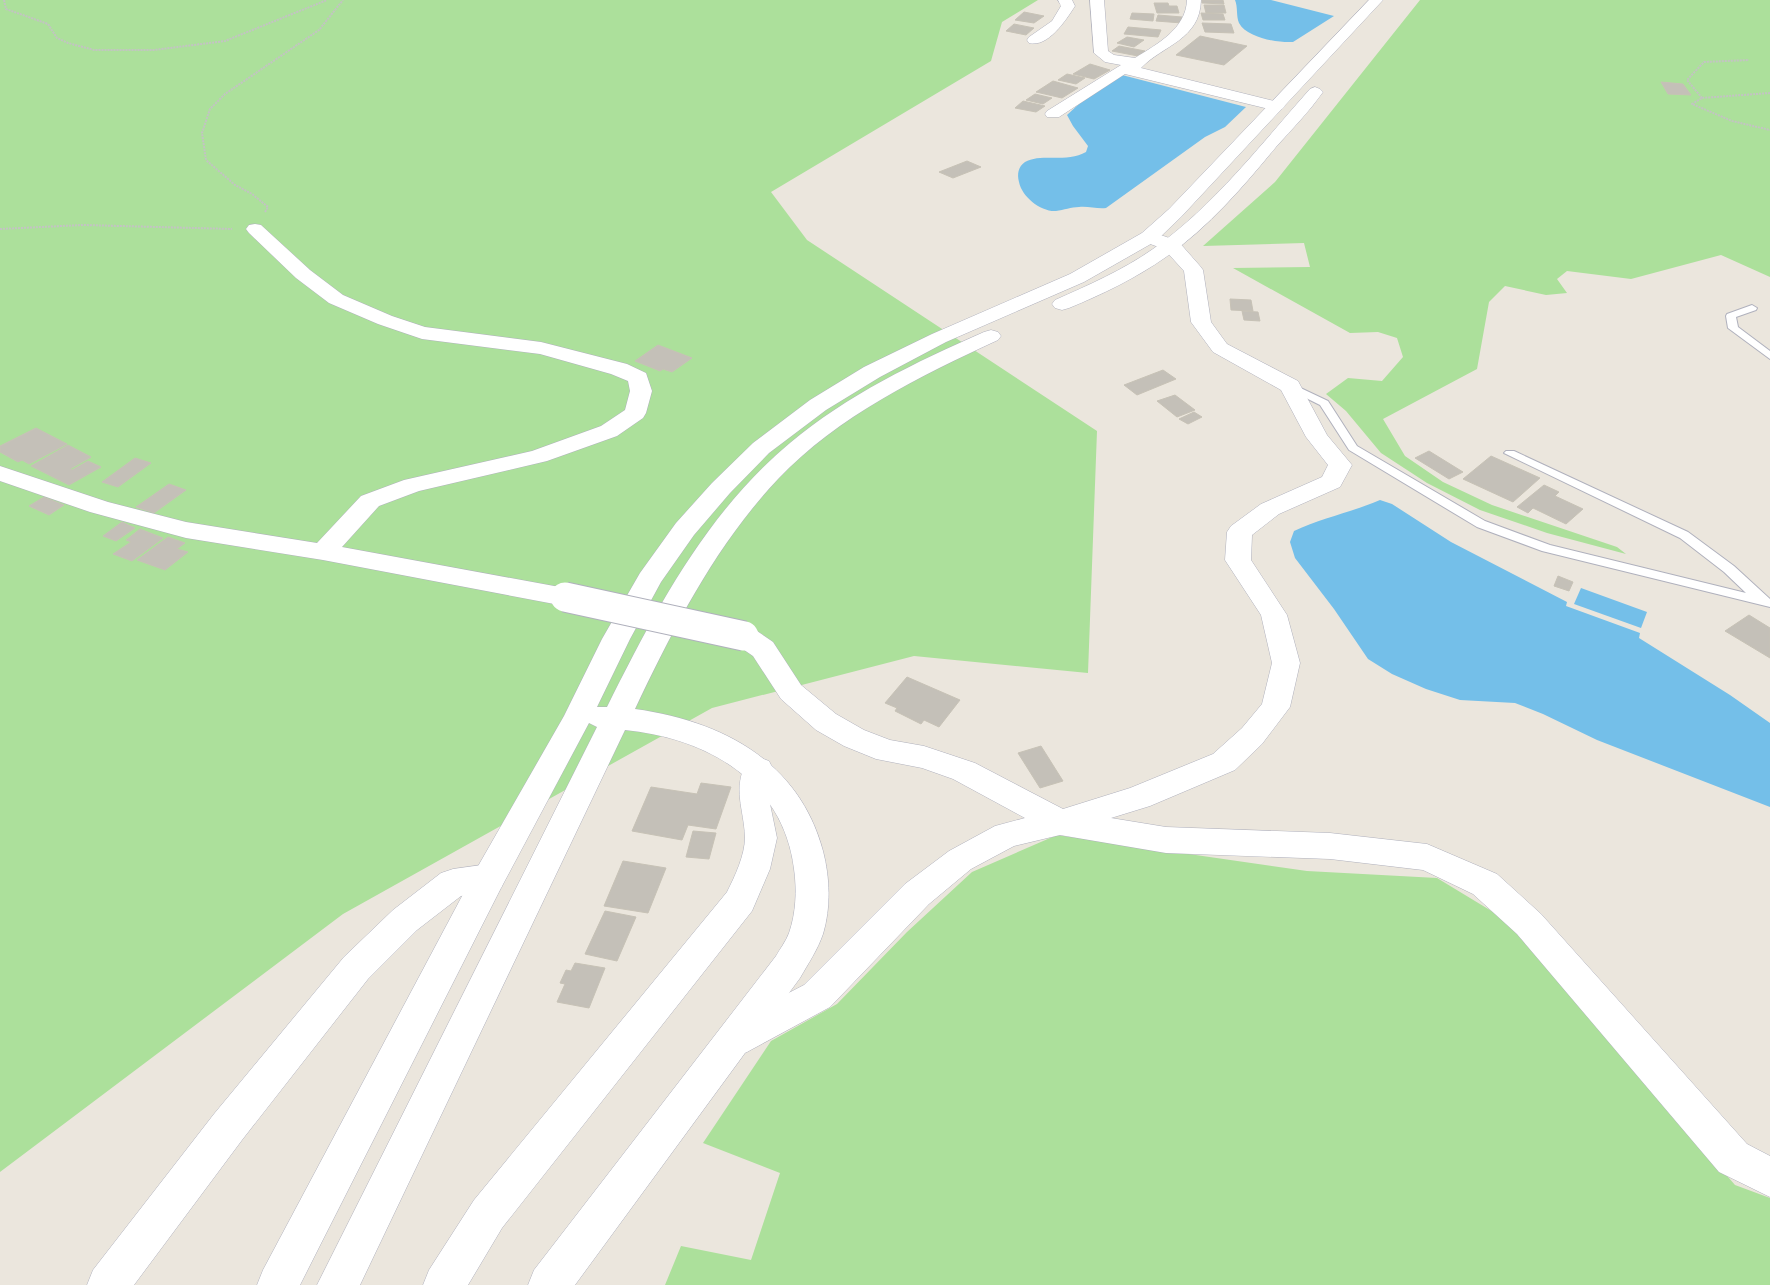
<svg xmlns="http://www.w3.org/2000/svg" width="1770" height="1285" viewBox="0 0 1770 1285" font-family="'Sofia Sans Condensed',sans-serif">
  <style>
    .green { fill: #ace09b }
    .water { fill: #74bfe9 }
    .building { fill: #c4c0b8; stroke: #c7c2b6 }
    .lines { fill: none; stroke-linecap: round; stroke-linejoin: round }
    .service-casing { stroke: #b0b1bd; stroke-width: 2 }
    .minor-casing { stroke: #b0b1bd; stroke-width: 1 }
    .tertiary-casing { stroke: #b0b1bd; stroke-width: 1 }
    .path { stroke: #c3c3c3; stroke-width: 2; stroke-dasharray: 2 1; stroke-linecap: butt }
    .service { fill: #fff; fill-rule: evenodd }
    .minor { fill: #fff; fill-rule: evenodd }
    .tertiary { fill: #fff; fill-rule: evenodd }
    .minor-bridge-casing { stroke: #b0b1bd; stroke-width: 31; stroke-linecap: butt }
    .minor-bridge { stroke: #fff; stroke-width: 29 }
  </style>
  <rect width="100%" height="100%" fill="#ebe6dd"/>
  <!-- green -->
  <g class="green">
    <path d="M 0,0 L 1038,0 L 1002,22 L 991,61 L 771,192 L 807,240 L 1097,431 L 1088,673 L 914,656 L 712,708 L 343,914 L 0,1172 Z"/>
    <path d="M 1420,0 L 1770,0 L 1770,277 L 1721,255 L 1631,279 L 1567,271 L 1557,279 L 1567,293 L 1546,295 L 1505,286 L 1489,302 L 1477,369 L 1383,419 L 1405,456 L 1443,482 L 1492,505 L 1617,547 L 1626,554 L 1547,533 L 1480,510 L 1427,483 L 1381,453 L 1346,411 L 1326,394 L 1348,378 L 1382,381 L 1403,357 L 1397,338 L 1378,332 L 1350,333 L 1233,268 L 1310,267 L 1304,243 L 1203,246 L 1275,182 Z"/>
    <path d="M 1057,835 L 1307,871 L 1437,878 L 1503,918 L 1735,1185 L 1770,1198 L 1770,1285 L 665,1285 L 681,1246 L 751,1260 L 780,1173 L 703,1143 L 771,1041 L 837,1004 L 907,932 L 972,872 Z"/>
  </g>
  <!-- water -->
  <g class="water">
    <path d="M 1235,0 L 1271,0 L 1334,16 L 1293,42 C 1278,43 1247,38 1239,23 C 1236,16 1238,7 1235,0 Z"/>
    <path d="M 1122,75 L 1246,107 L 1225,127 L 1205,137 L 1106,208 C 1097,209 1088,206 1079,207 C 1071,207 1064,210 1056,211 C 1041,212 1022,197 1019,182 C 1017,174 1018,167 1025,162 C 1040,153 1067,163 1086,152 L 1088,146 L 1073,126 L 1067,115 L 1080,103 Z"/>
    <path d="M 1380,500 L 1392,504 L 1451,542 L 1567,602 L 1566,606 L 1640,633 L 1639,638 L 1730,695 L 1770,723 L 1770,807 L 1597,740 L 1543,714 L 1515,703 L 1460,700 L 1426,689 L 1392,674 L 1368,659 L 1334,609 L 1295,558 L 1290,542 L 1294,531 C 1322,518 1352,512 1380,500 Z"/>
    <path d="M 1581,588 L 1647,612 L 1641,628 L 1574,604 Z"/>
  </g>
  <!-- building -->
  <g class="building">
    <path d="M 1202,0 L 1223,0 L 1224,4 L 1202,3 Z"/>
    <path d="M 1154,3 L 1168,3 L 1169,6 L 1177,6 L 1179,13 L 1157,13 Z"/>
    <path d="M 1204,5 L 1224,5 L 1226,13 L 1206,13 Z"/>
    <path d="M 1024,12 L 1044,16 L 1034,23 L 1015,20 Z"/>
    <path d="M 1132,13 L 1154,14 L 1153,21 L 1130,19 Z"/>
    <path d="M 1201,13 L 1223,14 L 1225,20 L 1203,20 Z"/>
    <path d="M 1158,15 L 1182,17 L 1182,23 L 1156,21 Z"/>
    <path d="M 1202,23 L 1231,24 L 1234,33 L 1205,32 Z"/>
    <path d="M 1014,24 L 1034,28 L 1026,35 L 1006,31 Z"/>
    <path d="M 1128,27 L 1161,30 L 1158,37 L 1124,34 Z"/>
    <path d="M 1200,36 L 1247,46 L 1224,65 L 1176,55 Z"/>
    <path d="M 1127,37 L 1144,40 L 1134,47 L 1117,43 Z"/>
    <path d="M 1119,46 L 1145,51 L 1138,56 L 1112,51 Z"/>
    <path d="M 1090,64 L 1110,70 L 1094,79 L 1073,74 Z"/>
    <path d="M 1067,74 L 1085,78 L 1076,84 L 1058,80 Z"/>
    <path d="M 1053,81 L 1078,88 L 1062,98 L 1036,92 Z"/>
    <path d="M 1661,82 L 1683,84 L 1691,95 L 1668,94 Z"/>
    <path d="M 1035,94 L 1052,98 L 1043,104 L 1026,100 Z"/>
    <path d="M 1023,101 L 1045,106 L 1036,112 L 1015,108 Z"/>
    <path d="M 967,161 L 981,167 L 953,178 L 939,172 Z"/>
    <path d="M 1230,299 L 1251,300 L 1253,311 L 1231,310 Z"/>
    <path d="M 1242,311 L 1258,312 L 1260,321 L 1244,320 Z"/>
    <path d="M 658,345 L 692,358 L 672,372 L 663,369 L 660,371 L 635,361 Z"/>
    <path d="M 1163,370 L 1176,379 L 1137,395 L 1124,385 Z"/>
    <path d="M 1175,395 L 1195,410 L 1177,417 L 1157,401 Z"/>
    <path d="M 1194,412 L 1202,417 L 1188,424 L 1179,419 Z"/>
    <path d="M 36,428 L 67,444 L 29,464 L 22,460 L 18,462 L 0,452 L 0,446 Z"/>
    <path d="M 68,445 L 91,457 L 70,469 L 72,470 L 88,461 L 101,467 L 69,485 L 31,466 Z"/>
    <path d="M 1429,451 L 1463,472 L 1449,479 L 1415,458 Z"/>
    <path d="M 1491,456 L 1540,478 L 1513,502 L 1463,479 Z"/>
    <path d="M 135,458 L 151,463 L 118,487 L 102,482 Z"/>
    <path d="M 169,484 L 186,490 L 154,513 L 136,507 Z"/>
    <path d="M 1544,485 L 1559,492 L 1555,496 L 1583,509 L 1566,524 L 1533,508 L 1528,513 L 1517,507 Z"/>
    <path d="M 44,497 L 64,505 L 49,515 L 29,506 Z"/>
    <path d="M 122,522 L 135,528 L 116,541 L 103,536 Z"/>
    <path d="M 140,529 L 163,538 L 132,561 L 113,554 L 131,542 L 126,540 Z"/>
    <path d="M 168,537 L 185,543 L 177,549 L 188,552 L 165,570 L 137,560 Z"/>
    <path d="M 1558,576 L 1573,582 L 1569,591 L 1554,586 Z"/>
    <path d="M 1749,615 L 1770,628 L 1770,658 L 1725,631 Z"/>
    <path d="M 907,677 L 960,700 L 939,727 L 924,720 L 921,724 L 895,711 L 897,708 L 885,703 Z"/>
    <path d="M 1041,746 L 1063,781 L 1040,788 L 1018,753 Z"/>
    <path d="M 701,783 L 731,787 L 716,829 L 688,825 L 682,840 L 632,831 L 651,787 L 697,794 Z"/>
    <path d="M 693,831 L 716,833 L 709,859 L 686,857 Z"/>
    <path d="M 623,861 L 666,868 L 648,913 L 604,906 Z"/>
    <path d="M 605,911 L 636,917 L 617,961 L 585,954 Z"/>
    <path d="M 575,963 L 605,968 L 589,1008 L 557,1002 L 565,984 L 560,983 L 566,970 L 571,971 Z"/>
  </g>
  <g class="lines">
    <defs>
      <g id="service">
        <path d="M 1752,305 L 1757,308 L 1756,310 L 1736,317 L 1738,327 L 1770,351 L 1770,359 L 1728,328 L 1726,316 L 1727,314 Z"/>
        <path d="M 1290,383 L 1328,401 L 1357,446 L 1485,521 L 1550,545 L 1746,593 L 1724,572 L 1680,538 L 1504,453 L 1506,451 L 1514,451 L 1688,532 L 1734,566 L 1770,599 L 1770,607 L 1542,551 L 1477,527 L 1349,450 L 1320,405 L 1286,388 L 1285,386 L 1286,384 Z"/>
      </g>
      <g id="minor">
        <path d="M 1058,0 L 1072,0 L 1075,6 C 1066,20 1048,48 1029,43 L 1027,40 L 1029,37 L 1052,21 L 1061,6 Z"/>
        <path d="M 1090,0 L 1104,0 L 1108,51 L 1114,55 L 1135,58 C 1157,44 1186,29 1187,0 L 1201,0 C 1200,40 1163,45 1141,68 L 1282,103 L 1285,106 L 1282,109 L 1277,111 L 1125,74 L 1059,117 L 1047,117 L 1045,114 L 1047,111 L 1121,65 L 1105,62 L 1094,53 Z"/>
        <path d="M 255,224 L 261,225 L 310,270 L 343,295 L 392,316 L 425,327 L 541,342 L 627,364 L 646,373 L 652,391 L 646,413 L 643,418 L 617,436 L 547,461 L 419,491 L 379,506 L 342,547 L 565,588 L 574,591 L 578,597 L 574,603 L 565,606 L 323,560 L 186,538 L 90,512 L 0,481 L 0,466 L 108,502 L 186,522 L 317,543 L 361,496 L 404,480 L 532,451 L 601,426 L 625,410 L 630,391 L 628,381 L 611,374 L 540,354 L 422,339 L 378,324 L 329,303 L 296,278 L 249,233 L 246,229 L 249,225 Z"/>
        <path d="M 1149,231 L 1178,241 L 1200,266 L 1203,270 L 1211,322 L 1227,344 L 1298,381 L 1327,435 L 1352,465 L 1340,487 L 1279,514 L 1252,535 L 1251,560 L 1287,615 L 1300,663 L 1290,707 L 1262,744 L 1235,770 L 1150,806 L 1111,818 L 1166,827 L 1330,833 L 1427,844 L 1497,874 L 1541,914 L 1747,1144 L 1770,1156 L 1770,1197 L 1719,1172 L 1517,934 L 1473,894 L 1423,870 L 1330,859 L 1166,853 L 1060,835 L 1014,846 L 971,869 L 929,904 L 830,1007 L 747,1052 L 734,1057 L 721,1052 L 716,1040 L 721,1028 L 804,985 L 905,884 L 949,851 L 995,826 L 1025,818 L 953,779 L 922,768 L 876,759 L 844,746 L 816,730 L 781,699 L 753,656 L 734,643 L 730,636 L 734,629 L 744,627 L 754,629 L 773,642 L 801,685 L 836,714 L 864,730 L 890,740 L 924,746 L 975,763 L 1063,809 L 1130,788 L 1213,754 L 1242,728 L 1262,704 L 1272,663 L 1261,615 L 1225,560 L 1227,532 L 1231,526 L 1261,504 L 1322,477 L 1328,465 L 1306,437 L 1281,390 L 1213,352 L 1191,322 L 1184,271 L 1164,249 L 1142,241 L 1140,237 L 1142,233 Z"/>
        <path d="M 758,757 L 769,761 L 773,769 L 769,799 L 777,838 L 770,869 L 752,911 L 502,1228 L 468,1285 L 423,1285 L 429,1270 L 474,1200 L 727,892 C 735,876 745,855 745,837 C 744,809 732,789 747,761 Z"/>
        <path d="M 489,864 L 501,868 L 505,878 L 501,888 L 489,892 L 461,896 L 417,930 L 368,979 L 242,1140 L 134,1285 L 87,1285 L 93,1270 L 214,1114 L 344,957 L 393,910 L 441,873 L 453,869 Z"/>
      </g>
      <g id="tertiary">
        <path d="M 1369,0 L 1383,0 L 1181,217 L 1156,241 L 1084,282 L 946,342 L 880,377 L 826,410 L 769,453 L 730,493 L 694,535 L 661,582 L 630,639 L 597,707 L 607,707 C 655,611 706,513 790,443 C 847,395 916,362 984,332 L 991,330 L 998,332 L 1001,336 L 998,340 C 920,376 838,416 778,479 C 715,546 674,627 635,709 C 722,721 799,761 823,851 C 830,878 831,907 823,934 C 818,949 808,964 800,978 L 575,1285 L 528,1285 L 534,1270 L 776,956 C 780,949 786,941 789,933 C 796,913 797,890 794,869 C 783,781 707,738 625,730 L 360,1285 L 317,1285 L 597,727 L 589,723 L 501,888 L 300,1285 L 257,1285 L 263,1270 L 477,868 L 564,716 L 602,639 L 640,573 L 676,523 L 712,483 L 753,443 L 810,400 L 864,367 L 932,334 L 1070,274 L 1142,233 L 1169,209 Z"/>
        <path d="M 1315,87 L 1320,89 L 1323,92 C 1309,112 1292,129 1276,147 C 1243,187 1209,227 1166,257 C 1136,278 1103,294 1069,308 L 1062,310 L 1055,308 L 1052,304 L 1055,300 C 1089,285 1123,270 1153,249 C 1214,206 1261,144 1310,89 Z"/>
      </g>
    </defs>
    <!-- service casing -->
    <use href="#service" class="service-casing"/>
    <!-- minor casing -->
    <use href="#minor" class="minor-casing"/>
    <!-- tertiary casing -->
    <use href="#tertiary" class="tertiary-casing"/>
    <!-- path -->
    <g class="path">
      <path d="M 4,0 L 6,9 L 48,24 L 57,38 L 68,43 L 94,50 L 154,50 L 225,41 L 327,0"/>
      <path d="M 1770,93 L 1702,98 L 1692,104 L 1732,121 L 1770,130"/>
      <path d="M 1702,98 L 1687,80 L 1704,62 L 1749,60"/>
      <path d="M 265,212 L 268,207 L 252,194 L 235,185 L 206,160 L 202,133 L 210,109 L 225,94 L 319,30 L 343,0"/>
      <path d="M 0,229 L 83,225 L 232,229"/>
    </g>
    <!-- service -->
    <use href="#service" class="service"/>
    <!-- minor -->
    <use href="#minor" class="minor"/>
    <!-- tertiary -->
    <use href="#tertiary" class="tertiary"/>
    <defs>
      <path id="minor-bridge" d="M 565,597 L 744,636"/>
    </defs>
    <!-- minor-bridge casing -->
    <use href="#minor-bridge" class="minor-bridge-casing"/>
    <!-- minor-bridge -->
    <use href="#minor-bridge" class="minor-bridge"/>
  </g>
</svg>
